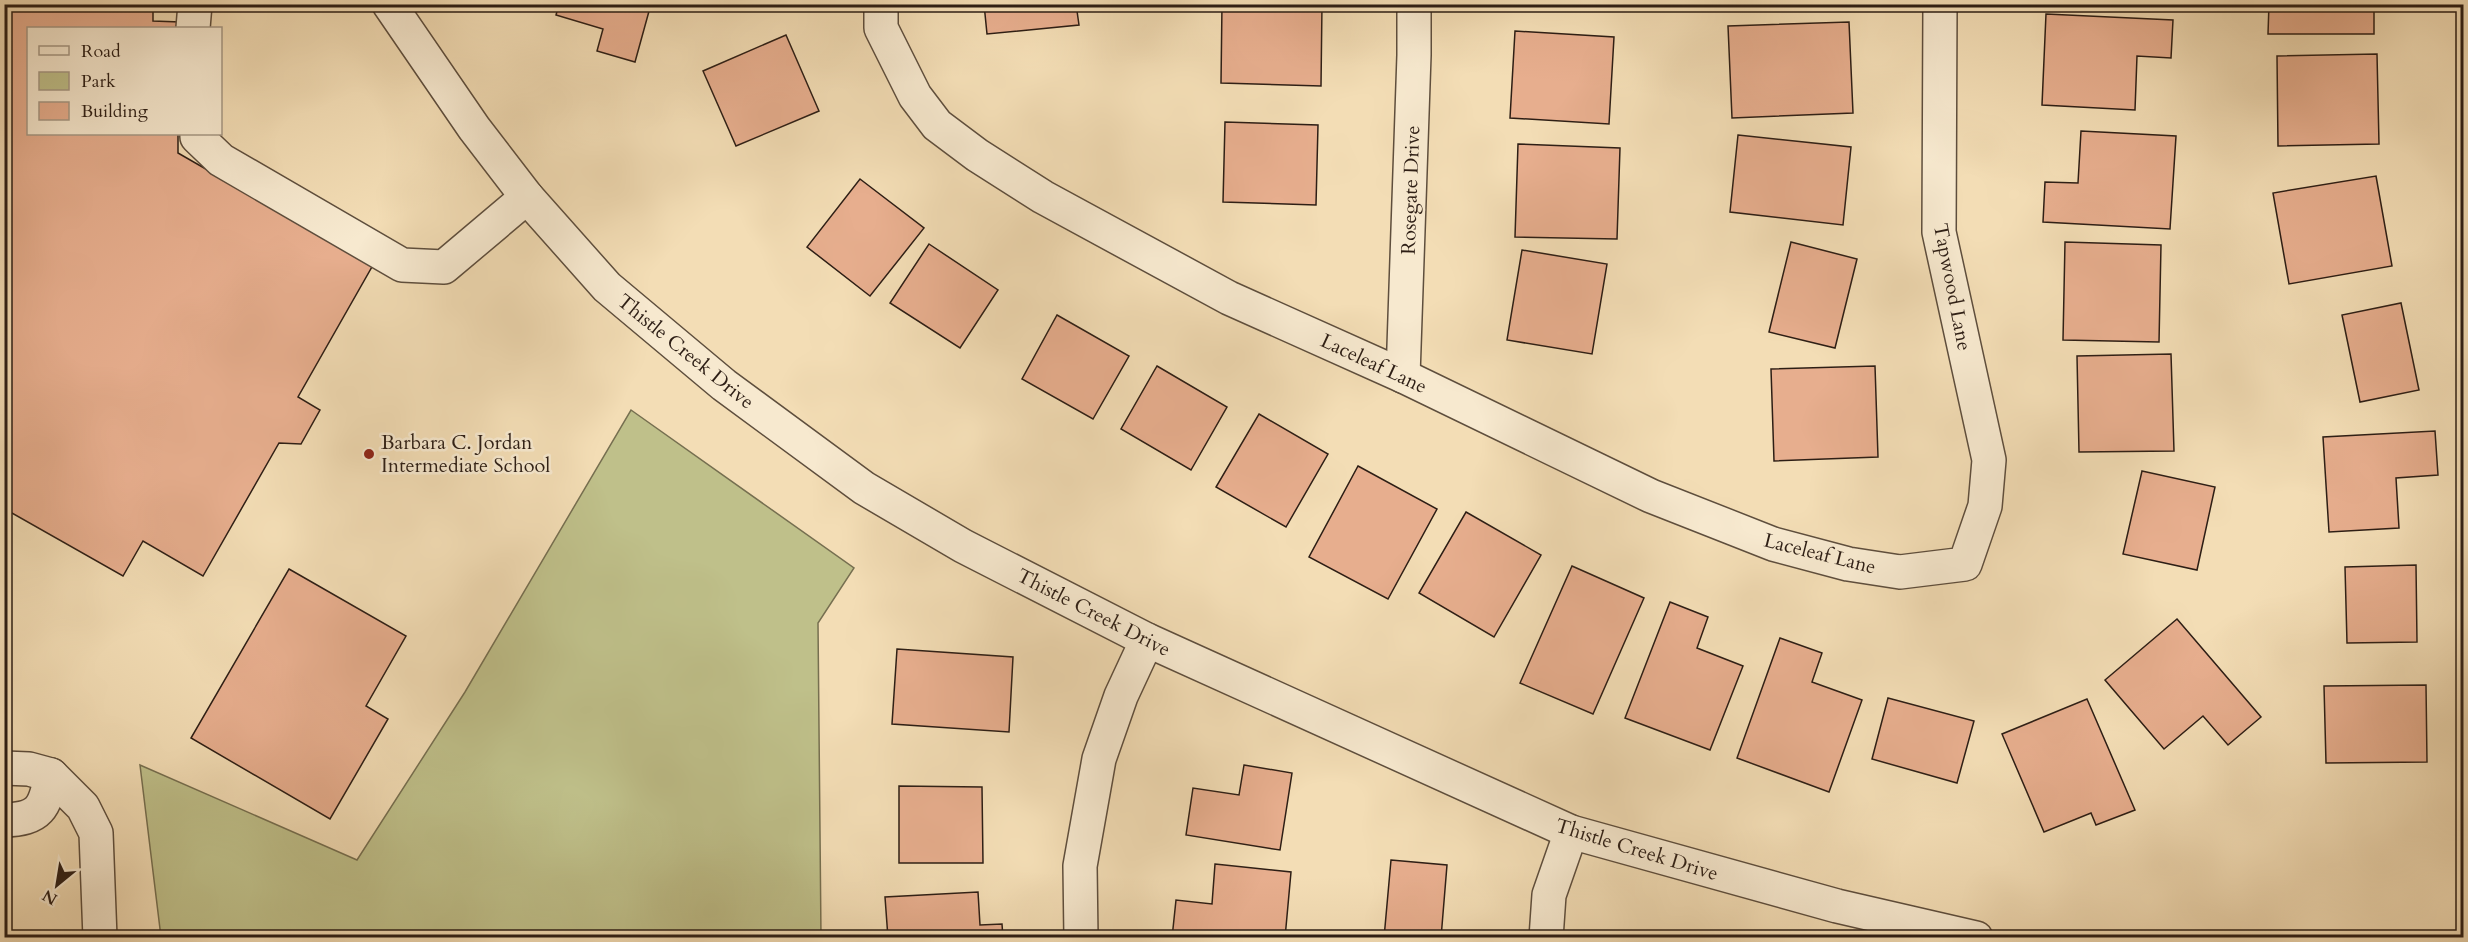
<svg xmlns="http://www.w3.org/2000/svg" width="2468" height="942" viewBox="0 0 2468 942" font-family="Cardo,serif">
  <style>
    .green { fill: #bfc08a; stroke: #766f50; stroke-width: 1.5 }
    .building { fill: #e7ae8e; stroke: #2d1e15; stroke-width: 1.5 }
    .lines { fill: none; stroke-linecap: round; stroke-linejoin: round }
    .minor-casing { stroke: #5e4e3d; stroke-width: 36 }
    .minor { stroke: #f7e9cf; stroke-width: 33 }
    .poi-dot { fill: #8f2418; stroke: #f7e9cf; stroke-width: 2 }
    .labels { text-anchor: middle; stroke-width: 5; stroke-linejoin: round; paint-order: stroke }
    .street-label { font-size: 20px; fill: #2d1e15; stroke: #f7e9cf }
    .poi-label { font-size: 20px; fill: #2d1e15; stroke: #f7e9cf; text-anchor: start }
  </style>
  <rect width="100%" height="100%" fill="#f3ddb5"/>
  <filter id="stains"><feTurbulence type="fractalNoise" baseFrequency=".00333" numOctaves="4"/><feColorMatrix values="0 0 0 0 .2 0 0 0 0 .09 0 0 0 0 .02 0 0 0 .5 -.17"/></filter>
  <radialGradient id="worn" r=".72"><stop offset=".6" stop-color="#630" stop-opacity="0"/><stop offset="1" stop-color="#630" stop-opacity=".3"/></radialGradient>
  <!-- green -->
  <path class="green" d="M 631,410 L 854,568 L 818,623 L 821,937 L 161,937 L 140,765 L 357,860 L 465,692 Z"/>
  <!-- building -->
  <g class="building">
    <path d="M 4,4 L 153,4 L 153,21 L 180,22 L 180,28 L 28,28 L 28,134 L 178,134 L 178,153 L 373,265 L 298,397 L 320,410 L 301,444 L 279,443 L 203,576 L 143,541 L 123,576 L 12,513 L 4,513 Z"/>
    <path d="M 559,4 L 651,4 L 635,62 L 597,51 L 603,29 L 556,15 Z"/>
    <path d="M 984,4 L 1076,4 L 1079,25 L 987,34 Z"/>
    <path d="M 1222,4 L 1322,4 L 1321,86 L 1221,83 Z"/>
    <path d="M 1513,4 L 1611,4 L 1611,6 L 1513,8 Z"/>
    <path d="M 2269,4 L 2374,4 L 2374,34 L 2268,34 Z"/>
    <path d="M 2046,14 L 2173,20 L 2171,58 L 2137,56 L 2135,110 L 2042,105 Z"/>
    <path d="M 1849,22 L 1853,113 L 1732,118 L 1728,26 Z"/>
    <path d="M 1515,31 L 1614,37 L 1609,124 L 1510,118 Z"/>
    <path d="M 786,35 L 819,111 L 736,146 L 703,71 Z"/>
    <path d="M 2377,54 L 2379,144 L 2278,146 L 2277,56 Z"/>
    <path d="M 1225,122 L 1318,125 L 1316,205 L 1223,202 Z"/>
    <path d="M 2081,131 L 2176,136 L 2170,229 L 2043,222 L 2045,182 L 2078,183 Z"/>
    <path d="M 1738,135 L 1851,147 L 1843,225 L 1730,212 Z"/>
    <path d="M 1518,144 L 1620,148 L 1617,239 L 1515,237 Z"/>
    <path d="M 2376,176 L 2392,266 L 2289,284 L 2273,193 Z"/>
    <path d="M 860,179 L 924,228 L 870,296 L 807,247 Z"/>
    <path d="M 1791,242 L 1857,259 L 1835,348 L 1769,332 Z"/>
    <path d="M 2065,242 L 2161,245 L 2159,342 L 2063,340 Z"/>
    <path d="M 929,244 L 998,290 L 960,348 L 890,303 Z"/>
    <path d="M 1522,250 L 1607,264 L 1592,354 L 1507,340 Z"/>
    <path d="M 2401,303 L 2419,390 L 2360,402 L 2342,315 Z"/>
    <path d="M 1057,315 L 1129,356 L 1093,419 L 1022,379 Z"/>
    <path d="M 2171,354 L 2174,451 L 2079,452 L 2077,356 Z"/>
    <path d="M 1157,366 L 1227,407 L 1191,470 L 1121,429 Z"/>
    <path d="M 1875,366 L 1878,457 L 1774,461 L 1771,369 Z"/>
    <path d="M 1259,414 L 1328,454 L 1286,527 L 1216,487 Z"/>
    <path d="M 2435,431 L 2438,475 L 2396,478 L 2399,528 L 2329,532 L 2323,437 Z"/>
    <path d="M 1358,466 L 1437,509 L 1388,599 L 1309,557 Z"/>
    <path d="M 2142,471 L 2215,487 L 2197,570 L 2123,554 Z"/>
    <path d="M 1466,512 L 1541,555 L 1494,637 L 1419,593 Z"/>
    <path d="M 2416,565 L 2417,642 L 2347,643 L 2345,567 Z"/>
    <path d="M 1572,566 L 1644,598 L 1593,714 L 1520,683 Z"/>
    <path d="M 289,569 L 406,636 L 366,706 L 388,719 L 330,819 L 191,738 Z"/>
    <path d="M 1670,602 L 1708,617 L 1697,648 L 1743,666 L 1710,750 L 1625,718 Z"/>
    <path d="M 2177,619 L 2261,717 L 2228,745 L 2203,716 L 2164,749 L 2105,680 Z"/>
    <path d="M 1780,638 L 1822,653 L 1812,682 L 1862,700 L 1829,792 L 1737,758 Z"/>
    <path d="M 897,649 L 1013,657 L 1009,732 L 892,724 Z"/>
    <path d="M 2426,685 L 2427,762 L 2326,763 L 2324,686 Z"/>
    <path d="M 1888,698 L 1974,721 L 1957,783 L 1872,759 Z"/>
    <path d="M 2087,699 L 2135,810 L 2096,825 L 2091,813 L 2044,832 L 2002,734 Z"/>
    <path d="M 1244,765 L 1292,773 L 1280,850 L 1186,835 L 1193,788 L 1239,795 Z"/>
    <path d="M 899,786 L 982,787 L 983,863 L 899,863 Z"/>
    <path d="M 1391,860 L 1447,865 L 1441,938 L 1384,938 Z"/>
    <path d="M 1215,864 L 1291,872 L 1285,938 L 1172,938 L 1176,900 L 1212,904 Z"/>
    <path d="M 978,892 L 980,925 L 1002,924 L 1003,938 L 888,938 L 885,897 Z"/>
  </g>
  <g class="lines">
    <defs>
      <g id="minor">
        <path d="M 389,4 L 474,128 L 527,197 L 607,287 L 724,385 L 864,488 L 963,546 L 1147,640 L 1571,832 L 1837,906 L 1976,938"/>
        <path d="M 881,4 L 881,28 L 915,96 L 937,125 L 977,155 L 1043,197 L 1229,298 L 1403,376 L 1651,496 L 1773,544 L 1848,564 L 1900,572 L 1965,564 L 1985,506 L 1989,460 L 1939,232 L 1940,4"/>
        <path d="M 193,28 L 195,4"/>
        <path d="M 197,134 L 197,137 L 221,160 L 402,265 L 444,267 L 527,197"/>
        <path d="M 1403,376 L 1414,55 L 1414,4"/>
        <path d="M 4,768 L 29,769 L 51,775 L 83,807 L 96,833 L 100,938"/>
        <path d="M 4,820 C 40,819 45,808 51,775"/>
        <path d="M 1081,938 L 1080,866 L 1099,759 L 1121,696 L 1147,640"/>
        <path d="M 1546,938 L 1549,895 L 1571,832"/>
      </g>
    </defs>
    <!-- minor casing -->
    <use href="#minor" class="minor-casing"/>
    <!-- minor -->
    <use href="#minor" class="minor"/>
  </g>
  <!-- markers -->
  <circle class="poi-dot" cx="369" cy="454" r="6"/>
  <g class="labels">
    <!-- street labels -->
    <g class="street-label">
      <text transform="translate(1410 190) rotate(-88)" y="7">Rosegate Drive</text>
      <text transform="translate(1953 287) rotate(79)" y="7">Tapwood Lane</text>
      <text transform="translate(686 351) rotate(39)" y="7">Thistle Creek Drive</text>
      <text transform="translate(1374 363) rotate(25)" y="7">Laceleaf Lane</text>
      <text transform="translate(1820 553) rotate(14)" y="7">Laceleaf Lane</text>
      <text transform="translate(1094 612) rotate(27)" y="7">Thistle Creek Drive</text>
      <text transform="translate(1637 849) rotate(17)" y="7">Thistle Creek Drive</text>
    </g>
    <!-- poi labels -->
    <g class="poi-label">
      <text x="381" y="449">Barbara C. Jordan<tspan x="381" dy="23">Intermediate School</tspan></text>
    </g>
  </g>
  <!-- margin -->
  <rect width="2468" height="942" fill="none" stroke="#f3ddb5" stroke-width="24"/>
  <rect x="6" y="6" width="2456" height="930" fill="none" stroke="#2d1e15" stroke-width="3"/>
  <rect x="12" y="12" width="2444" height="918" fill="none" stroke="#2d1e15" stroke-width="1.5"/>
  <!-- legend -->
  <rect x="27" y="27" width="195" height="108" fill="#f7e9cf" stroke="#a69885" stroke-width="1.5"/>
  <rect x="39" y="46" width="30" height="9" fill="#f7e9cf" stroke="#a69885" stroke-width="1.5"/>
  <text x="81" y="57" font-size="18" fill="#2d1e15">Road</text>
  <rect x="39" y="72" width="30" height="18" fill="#bfc08a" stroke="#a69885" stroke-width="1.5"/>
  <text x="81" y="87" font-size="18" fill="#2d1e15">Park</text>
  <rect x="39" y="102" width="30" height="18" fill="#e7ae8e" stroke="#a69885" stroke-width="1.5"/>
  <text x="81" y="117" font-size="18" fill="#2d1e15">Building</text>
  <!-- north arrow -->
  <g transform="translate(57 885) rotate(210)" stroke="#f7e9cf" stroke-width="4.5" paint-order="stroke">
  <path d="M0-4.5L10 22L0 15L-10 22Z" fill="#2d1e15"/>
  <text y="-9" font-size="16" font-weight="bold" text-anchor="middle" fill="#2d1e15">N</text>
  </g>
  <rect width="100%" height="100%" filter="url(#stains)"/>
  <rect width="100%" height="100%" fill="url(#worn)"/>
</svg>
